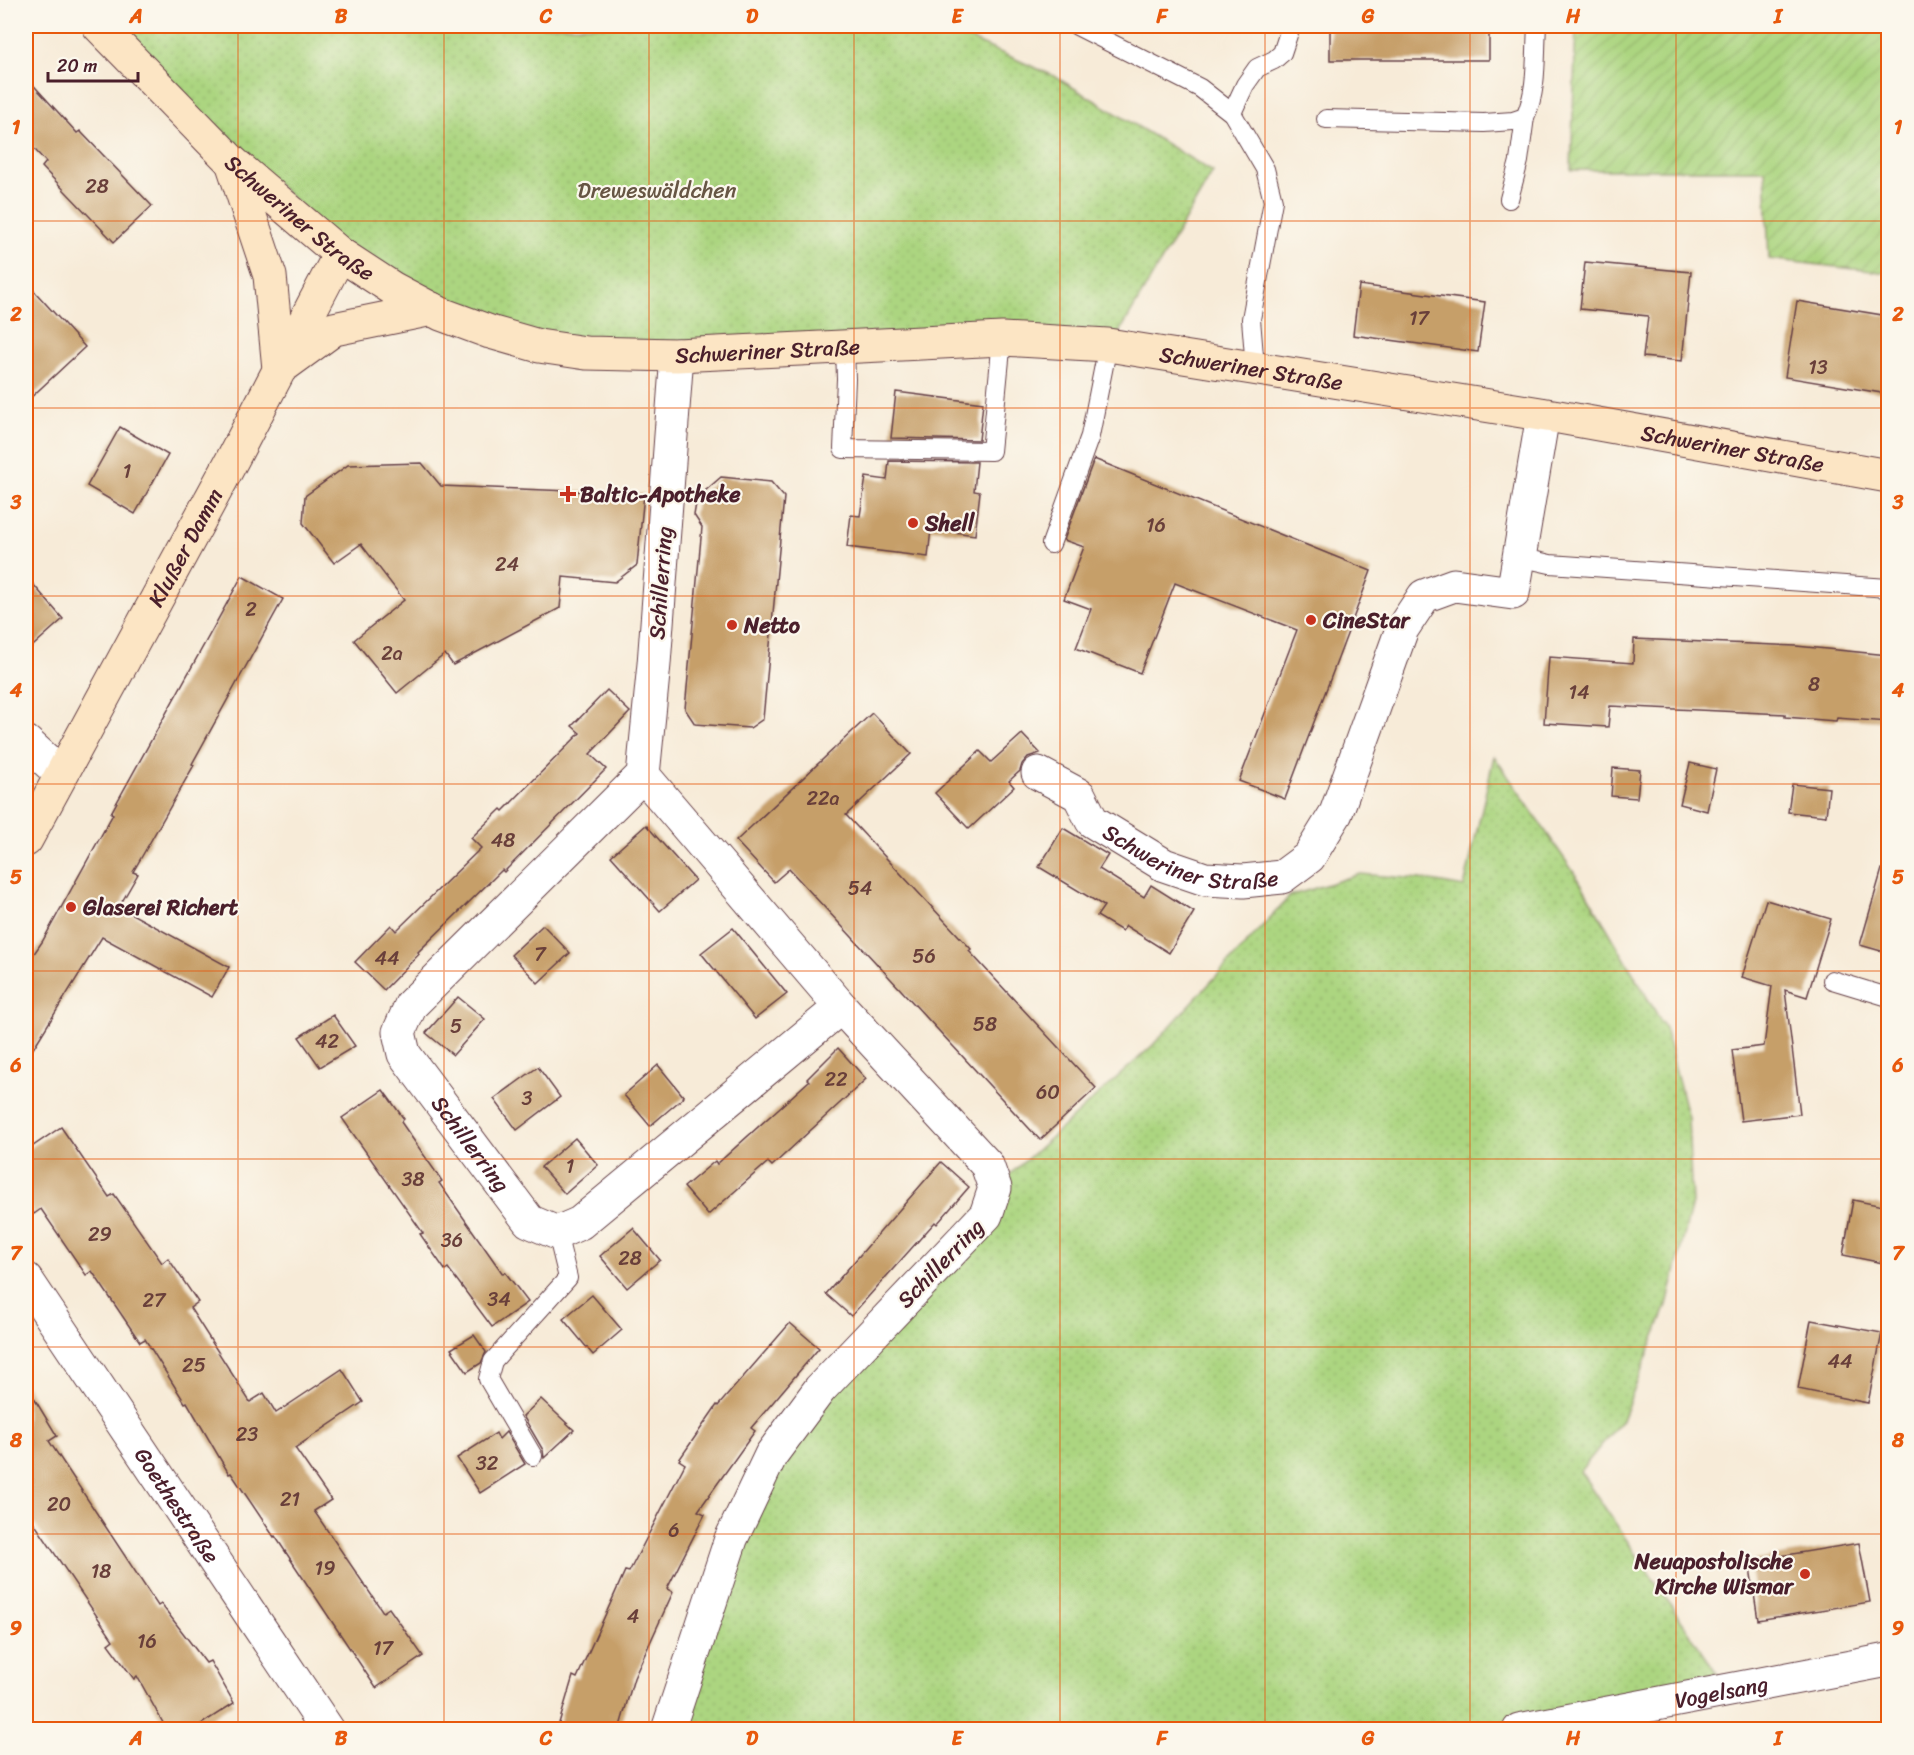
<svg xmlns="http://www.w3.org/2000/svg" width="1914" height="1755" viewBox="0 0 1914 1755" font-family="Sriracha,sans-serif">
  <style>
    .grass { fill: url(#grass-dots); stroke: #7b7a56; stroke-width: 1.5 }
    .garden { fill: url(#garden-furrows); stroke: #7b7a56; stroke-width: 1.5 }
    .building { fill: #c69f69 }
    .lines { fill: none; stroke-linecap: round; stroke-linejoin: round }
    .service-casing { stroke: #643e45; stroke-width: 20 }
    .minor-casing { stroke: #643e45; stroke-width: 35 }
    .secondary-casing { stroke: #643e45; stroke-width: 35 }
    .service { stroke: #fff; stroke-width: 18 }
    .minor { stroke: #fff; stroke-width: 33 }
    .secondary { stroke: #fce5c4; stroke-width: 33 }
    .grid { fill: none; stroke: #e8590c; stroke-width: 1.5; stroke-opacity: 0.55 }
    .poi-dot { fill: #c8321e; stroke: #fbf7ec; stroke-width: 2 }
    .labels { text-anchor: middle; stroke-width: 4.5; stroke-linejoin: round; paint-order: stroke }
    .number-label { font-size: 20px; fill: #693f3a }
    .park-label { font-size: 22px; fill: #675644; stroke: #fbf7ec }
    .street-label { font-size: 22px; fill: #4a1f2b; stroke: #fbf7ec }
    .poi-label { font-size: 22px; font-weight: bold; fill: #4a1f2b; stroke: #fbf7ec; text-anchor: start }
    .neatline { fill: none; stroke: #e8590c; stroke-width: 2 }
    .grid-label { font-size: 20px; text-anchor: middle; font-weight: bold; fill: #e8590c }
  </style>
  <defs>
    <pattern id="grass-dots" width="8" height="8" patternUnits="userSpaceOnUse" patternTransform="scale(1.5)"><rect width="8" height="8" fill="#acd580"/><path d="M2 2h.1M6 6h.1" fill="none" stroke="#96b66f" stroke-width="1.8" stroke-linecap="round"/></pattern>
    <pattern id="garden-furrows" width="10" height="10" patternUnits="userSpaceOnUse" patternTransform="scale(1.5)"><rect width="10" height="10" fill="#acd580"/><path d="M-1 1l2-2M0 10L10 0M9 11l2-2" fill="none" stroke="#96b66f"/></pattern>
  </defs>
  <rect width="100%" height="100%" fill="#fbf7ec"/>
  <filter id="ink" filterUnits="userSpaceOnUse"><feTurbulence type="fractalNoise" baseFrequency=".0167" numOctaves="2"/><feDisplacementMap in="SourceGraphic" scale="12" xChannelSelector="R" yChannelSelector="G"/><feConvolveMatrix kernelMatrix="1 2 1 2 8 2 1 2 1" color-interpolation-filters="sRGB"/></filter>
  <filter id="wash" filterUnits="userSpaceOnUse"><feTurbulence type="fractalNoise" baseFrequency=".008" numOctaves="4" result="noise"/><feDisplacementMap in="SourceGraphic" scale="24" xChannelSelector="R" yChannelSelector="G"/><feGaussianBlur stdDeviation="1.35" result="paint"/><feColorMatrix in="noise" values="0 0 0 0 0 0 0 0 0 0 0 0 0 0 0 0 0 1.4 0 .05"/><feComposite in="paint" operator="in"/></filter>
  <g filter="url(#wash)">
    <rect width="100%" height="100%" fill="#f7ebd8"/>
    <!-- grass -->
    <g class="grass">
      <path d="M 102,26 L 940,26 L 1054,76 L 1213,172 L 1111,347 L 586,353 L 392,288 Z"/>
      <path d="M 1494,756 L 1579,880 L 1665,1028 L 1688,1118 L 1692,1204 L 1667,1305 L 1622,1420 L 1580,1471 L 1729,1691 L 1519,1730 L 668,1730 L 771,1455 L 995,1188 L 1152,1046 L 1290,896 L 1360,874 L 1420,879 L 1464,887 Z"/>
    </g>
    <!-- garden -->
    <path class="garden" d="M 1576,26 L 1888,26 L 1888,273 L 1769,259 L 1765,170 L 1571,170 Z"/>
    <g id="blocks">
      <!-- building -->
      <g class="building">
        <rect x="1330" y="26" width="159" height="34"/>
        <path d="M 26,77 L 77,133 L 80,131 L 152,206 L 114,242 L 42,167 L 46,162 L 26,140 Z"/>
        <path d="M 1585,262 L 1691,272 L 1682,361 L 1643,357 L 1648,316 L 1580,309 Z"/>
        <path d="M 26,282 L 85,347 L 26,402 Z"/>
        <path d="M 1359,285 L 1485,302 L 1478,352 L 1353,335 Z"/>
        <path d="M 1797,301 L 1888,316 L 1888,394 L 1785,377 Z"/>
        <path d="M 896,392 L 983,403 L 979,440 L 891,438 Z"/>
        <path d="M 120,427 L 168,455 L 135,514 L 87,486 Z"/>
        <path d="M 1094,459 L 1371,571 L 1285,799 L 1239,781 L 1297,630 L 1175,583 L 1140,673 L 1076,648 L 1091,609 L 1064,599 L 1084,547 L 1064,540 Z"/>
        <path d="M 889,461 L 977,462 L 974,491 L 980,492 L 975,535 L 931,529 L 928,557 L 847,547 L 851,515 L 860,516 L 866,477 L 887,480 Z"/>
        <path d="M 422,463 L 441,486 L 644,494 L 637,565 L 615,582 L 563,577 L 560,608 L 453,665 L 445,654 L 397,693 L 354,640 L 404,600 L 361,544 L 334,563 L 303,523 L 305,496 L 348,465 Z"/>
        <path d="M 721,477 L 771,482 L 784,497 L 763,719 L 750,728 L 695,724 L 685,709 L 702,527 L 694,515 L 697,498 Z"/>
        <path d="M 26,576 L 63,619 L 26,652 Z"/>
        <path d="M 242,576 L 283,599 L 192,764 L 194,765 L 133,872 L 138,874 L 119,907 L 229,967 L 212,997 L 102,937 L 26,1060 L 26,965 L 42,942 L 113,814 L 111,813 Z"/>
        <path d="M 1634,639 L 1796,646 L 1888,655 L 1888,722 L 1837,718 L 1836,721 L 1785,717 L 1785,714 L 1610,706 L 1608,727 L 1544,723 L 1549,657 L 1633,663 Z"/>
        <path d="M 607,690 L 630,712 L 590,754 L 606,769 L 504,872 L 502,870 L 418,952 L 419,954 L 384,990 L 355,962 L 391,925 L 396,931 L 481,848 L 471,838 L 501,809 L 503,811 L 580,733 L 572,726 Z"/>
        <path d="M 872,713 L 911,754 L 846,815 L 971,949 L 969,951 L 1096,1088 L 1040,1140 L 789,869 L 774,882 L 736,841 Z"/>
        <path d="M 1022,734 L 1040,753 L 1028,757 L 1022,764 L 1020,771 L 1009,781 L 1014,787 L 969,829 L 935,793 L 980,751 L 991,762 Z"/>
        <path d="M 1690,763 L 1716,769 L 1707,811 L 1680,804 Z"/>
        <path d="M 1613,768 L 1640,770 L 1637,798 L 1611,796 Z"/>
        <path d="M 1792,784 L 1829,788 L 1826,816 L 1788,812 Z"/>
        <path d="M 646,825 L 695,880 L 660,911 L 611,856 Z"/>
        <path d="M 1063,828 L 1108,855 L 1099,869 L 1144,897 L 1151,885 L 1194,912 L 1169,953 L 1126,926 L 1122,931 L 1097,916 L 1104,906 L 1039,867 Z"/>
        <path d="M 1882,869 L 1888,870 L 1888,953 L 1860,945 Z"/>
        <path d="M 1766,900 L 1831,919 L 1807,997 L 1785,990 L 1800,1114 L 1741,1121 L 1732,1050 L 1764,1046 L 1772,986 L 1742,977 Z"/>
        <path d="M 543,925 L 570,953 L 538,983 L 511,955 Z"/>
        <path d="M 733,928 L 787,994 L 755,1019 L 701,953 Z"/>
        <path d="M 458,997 L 485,1019 L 453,1055 L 426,1033 Z"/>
        <path d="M 333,1015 L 355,1046 L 320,1067 L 299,1037 Z"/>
        <path d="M 838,1048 L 866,1079 L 772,1166 L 768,1162 L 708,1215 L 684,1187 L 715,1161 L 717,1164 L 809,1081 L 807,1079 Z"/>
        <path d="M 658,1065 L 684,1097 L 650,1126 L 624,1095 Z"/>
        <path d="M 538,1067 L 560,1097 L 517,1130 L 494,1099 Z"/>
        <path d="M 383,1090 L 404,1119 L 401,1122 L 442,1181 L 439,1183 L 503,1274 L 505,1272 L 528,1302 L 492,1327 L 448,1268 L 445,1270 L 420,1234 L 423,1233 L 342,1118 Z"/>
        <path d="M 61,1127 L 109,1197 L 114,1194 L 162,1263 L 168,1258 L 198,1302 L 190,1308 L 250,1402 L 264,1393 L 276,1413 L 342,1369 L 363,1402 L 295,1448 L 331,1500 L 314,1511 L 383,1612 L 389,1608 L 423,1656 L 376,1688 L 275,1536 L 274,1537 L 231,1473 L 229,1474 L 187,1402 L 185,1403 L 145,1339 L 140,1342 L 92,1271 L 86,1275 L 41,1209 L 34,1214 L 26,1202 L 26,1151 Z"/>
        <path d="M 575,1138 L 598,1165 L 565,1194 L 541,1167 Z"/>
        <path d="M 941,1162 L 969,1187 L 937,1224 L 935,1222 L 851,1316 L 826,1294 Z"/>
        <path d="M 1853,1200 L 1888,1207 L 1888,1264 L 1843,1255 Z"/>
        <path d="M 633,1228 L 660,1260 L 627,1288 L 600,1256 Z"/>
        <path d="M 592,1295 L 622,1330 L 593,1355 L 563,1319 Z"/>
        <path d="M 1811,1320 L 1882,1333 L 1868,1403 L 1798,1389 Z"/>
        <path d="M 790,1323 L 819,1348 L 751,1428 L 755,1431 L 698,1511 L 705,1514 L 667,1589 L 673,1592 L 634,1678 L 619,1730 L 557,1730 L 573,1676 L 577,1678 L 625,1571 L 629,1572 L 685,1464 L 679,1460 L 717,1405 L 718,1406 Z"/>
        <path d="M 474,1335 L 486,1352 L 481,1363 L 467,1372 L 451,1349 Z"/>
        <path d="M 26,1385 L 57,1436 L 49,1441 L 158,1606 L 161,1604 L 206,1663 L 210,1661 L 234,1703 L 192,1730 L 167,1730 L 137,1676 L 134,1679 L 108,1644 L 113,1640 L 26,1511 Z"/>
        <path d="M 541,1399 L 574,1430 L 544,1458 L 543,1450 L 523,1416 Z"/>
        <path d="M 506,1432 L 525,1464 L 480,1493 L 457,1458 L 496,1433 L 499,1439 Z"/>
        <path d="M 1859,1543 L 1870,1602 L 1758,1620 L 1749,1561 Z"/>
      </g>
    </g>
  </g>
  <g filter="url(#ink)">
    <use href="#blocks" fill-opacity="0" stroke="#643e45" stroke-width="1.5"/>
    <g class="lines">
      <defs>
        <g id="service">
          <path d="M 1077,26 L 1200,88 L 1232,113 L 1265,169 L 1273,201 L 1251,319 L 1255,368"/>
          <path d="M 1232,113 L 1245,85 L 1257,68 L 1274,60 L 1282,53 L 1291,26"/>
          <path d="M 1326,119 L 1484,123 L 1513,121 L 1525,117 C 1538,90 1535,55 1537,26"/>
          <path d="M 1509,199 L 1519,161 L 1525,117"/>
          <path d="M 845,348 L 846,379 L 843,449 L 991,451 L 1002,339"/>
          <path d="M 1051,544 L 1090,436 L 1108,345"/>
          <path d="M 1519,557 L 1550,564 L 1888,588"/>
          <path d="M 1832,980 L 1888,997"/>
          <path d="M 533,1456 L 488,1379 L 493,1361 L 568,1278 L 557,1233"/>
        </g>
        <g id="minor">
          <path id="s1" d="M 677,355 L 654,664 L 643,775 L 411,1005 L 399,1032 L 404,1054 L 529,1221 L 557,1233 L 580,1223 L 841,1007"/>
          <path d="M 26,742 L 61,774"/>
          <path id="s2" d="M 1038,773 L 1079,795 L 1092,821 L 1164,865 L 1205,879 L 1243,881 L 1282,877 L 1309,857 L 1336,813 L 1402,629 L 1424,596 L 1454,585 L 1513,593 L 1543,415"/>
          <path d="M 643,775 L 841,1007 L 987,1165 L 995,1188 L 986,1215 L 820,1389 L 771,1455 L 731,1539 L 668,1730"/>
          <path id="s3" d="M 26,1279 L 328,1730"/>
          <path id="s4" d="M 1519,1730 L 1888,1660"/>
        </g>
        <g id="secondary">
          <path id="s5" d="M 99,26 L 231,161 L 340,254 L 392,288 L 441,314 L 490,332 L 539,346 L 586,353 L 677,355 L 1002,339 L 1108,345 L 1559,417 L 1888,476"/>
          <path d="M 232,162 L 270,276 L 279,369"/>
          <path d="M 286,364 L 334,329 L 432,309"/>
          <path id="s6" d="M 26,840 L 231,462 L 340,254"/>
        </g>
      </defs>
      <!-- service casing -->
      <use href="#service" class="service-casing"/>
      <!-- minor casing -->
      <use href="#minor" class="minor-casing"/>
      <!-- secondary casing -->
      <use href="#secondary" class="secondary-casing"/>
      <!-- service -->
      <use href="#service" class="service"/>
      <!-- minor -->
      <use href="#minor" class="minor"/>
      <!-- secondary -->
      <use href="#secondary" class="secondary"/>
    </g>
  </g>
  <!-- grid -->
  <path class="grid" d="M 238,26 L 238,1730M 444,26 L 444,1730M 649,26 L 649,1730M 854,26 L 854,1730M 1060,26 L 1060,1730M 1265,26 L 1265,1730M 1470,26 L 1470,1730M 1676,26 L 1676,1730M 26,221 L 1888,221M 26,408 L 1888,408M 26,596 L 1888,596M 26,784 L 1888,784M 26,971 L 1888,971M 26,1159 L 1888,1159M 26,1347 L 1888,1347M 26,1534 L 1888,1534"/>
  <!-- markers -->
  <g class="poi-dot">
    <path d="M565 485h6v6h6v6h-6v6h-6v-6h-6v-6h6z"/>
    <circle cx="913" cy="523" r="6"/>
    <circle cx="1311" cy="620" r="6"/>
    <circle cx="732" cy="625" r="6"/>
    <circle cx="71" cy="907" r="6"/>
    <circle cx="1805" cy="1574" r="6"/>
  </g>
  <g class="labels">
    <!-- number labels -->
    <g class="number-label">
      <text x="97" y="193">28</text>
      <text x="1419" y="325">17</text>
      <text x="1818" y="374">13</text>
      <text x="127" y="478">1</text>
      <text x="1156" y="532">16</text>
      <text x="507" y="571">24</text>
      <text x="251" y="616">2</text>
      <text x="392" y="660">2a</text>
      <text x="1814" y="691">8</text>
      <text x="1579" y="699">14</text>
      <text x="823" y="805">22a</text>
      <text x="503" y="847">48</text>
      <text x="860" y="895">54</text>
      <text x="540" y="961">7</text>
      <text x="924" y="963">56</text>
      <text x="387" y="965">44</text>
      <text x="985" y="1031">58</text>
      <text x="456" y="1033">5</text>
      <text x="327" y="1048">42</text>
      <text x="836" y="1086">22</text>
      <text x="1048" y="1099">60</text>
      <text x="527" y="1105">3</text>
      <text x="570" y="1173">1</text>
      <text x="413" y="1186">38</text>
      <text x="100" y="1241">29</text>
      <text x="452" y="1247">36</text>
      <text x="630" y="1265">28</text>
      <text x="499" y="1306">34</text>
      <text x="154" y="1307">27</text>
      <text x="1840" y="1368">44</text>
      <text x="194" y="1372">25</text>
      <text x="247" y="1441">23</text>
      <text x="487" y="1470">32</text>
      <text x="290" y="1506">21</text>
      <text x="59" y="1511">20</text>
      <text x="674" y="1537">6</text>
      <text x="325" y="1575">19</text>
      <text x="101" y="1578">18</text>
      <text x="633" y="1623">4</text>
      <text x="147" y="1648">16</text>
      <text x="383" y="1655">17</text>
    </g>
    <!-- park labels -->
    <g class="park-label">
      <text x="657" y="198">Dreweswäldchen</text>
    </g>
    <!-- street labels -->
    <g class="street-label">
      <text dy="8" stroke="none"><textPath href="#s5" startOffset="278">Schweriner Straße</textPath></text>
      <text dy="8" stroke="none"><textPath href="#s5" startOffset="782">Schweriner Straße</textPath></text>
      <text dy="8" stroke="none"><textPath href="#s5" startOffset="1268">Schweriner Straße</textPath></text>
      <text dy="8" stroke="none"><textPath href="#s5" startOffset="1756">Schweriner Straße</textPath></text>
      <text dy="8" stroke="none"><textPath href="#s6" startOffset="333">Klußer Damm</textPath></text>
      <text transform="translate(660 583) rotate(-86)" y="8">Schillerring</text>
      <text dy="8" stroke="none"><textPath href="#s2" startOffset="184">Schweriner Straße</textPath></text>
      <text dy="8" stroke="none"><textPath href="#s1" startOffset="912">Schillerring</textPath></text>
      <text transform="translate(940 1263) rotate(-46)" y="8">Schillerring</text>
      <text dy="8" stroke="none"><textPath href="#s3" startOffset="272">Goethestraße</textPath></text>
      <text dy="8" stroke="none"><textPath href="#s4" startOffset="206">Vogelsang</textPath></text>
    </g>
    <!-- poi labels -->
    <g class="poi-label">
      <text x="580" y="502">Baltic-Apotheke</text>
      <text x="925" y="531">Shell</text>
      <text x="1323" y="628">CineStar</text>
      <text x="744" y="633">Netto</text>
      <text x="83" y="915">Glaserei Richert</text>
      <text x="1793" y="1569" text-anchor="end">Neuapostolische<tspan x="1793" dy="25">Kirche Wismar</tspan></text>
    </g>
  </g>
  <!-- margin -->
  <rect width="1914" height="1755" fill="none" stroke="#fbf7ec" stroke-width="66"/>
  <!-- scale -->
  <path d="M48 72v9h90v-9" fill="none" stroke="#4a1f2b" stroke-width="3"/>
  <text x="57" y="72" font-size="18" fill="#4a1f2b" stroke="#fbf7ec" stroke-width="4.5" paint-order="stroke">20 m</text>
  <rect x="33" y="33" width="1848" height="1689" class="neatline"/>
  <g class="grid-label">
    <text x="136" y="23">A</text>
    <text x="341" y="23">B</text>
    <text x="546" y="23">C</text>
    <text x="752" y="23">D</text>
    <text x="957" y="23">E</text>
    <text x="1162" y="23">F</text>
    <text x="1368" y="23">G</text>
    <text x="1573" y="23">H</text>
    <text x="1778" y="23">I</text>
    <text x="16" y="134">1</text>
    <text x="1898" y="134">1</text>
    <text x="16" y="321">2</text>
    <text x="1898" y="321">2</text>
    <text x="16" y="509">3</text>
    <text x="1898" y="509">3</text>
    <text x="16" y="697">4</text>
    <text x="1898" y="697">4</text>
    <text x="16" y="884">5</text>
    <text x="1898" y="884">5</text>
    <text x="16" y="1072">6</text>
    <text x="1898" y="1072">6</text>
    <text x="16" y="1260">7</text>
    <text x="1898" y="1260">7</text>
    <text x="16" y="1447">8</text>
    <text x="1898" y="1447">8</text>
    <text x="16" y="1635">9</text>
    <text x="1898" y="1635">9</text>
    <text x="136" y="1745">A</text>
    <text x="341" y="1745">B</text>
    <text x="546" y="1745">C</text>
    <text x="752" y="1745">D</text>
    <text x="957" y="1745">E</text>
    <text x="1162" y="1745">F</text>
    <text x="1368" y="1745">G</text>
    <text x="1573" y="1745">H</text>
    <text x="1778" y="1745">I</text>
  </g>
</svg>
